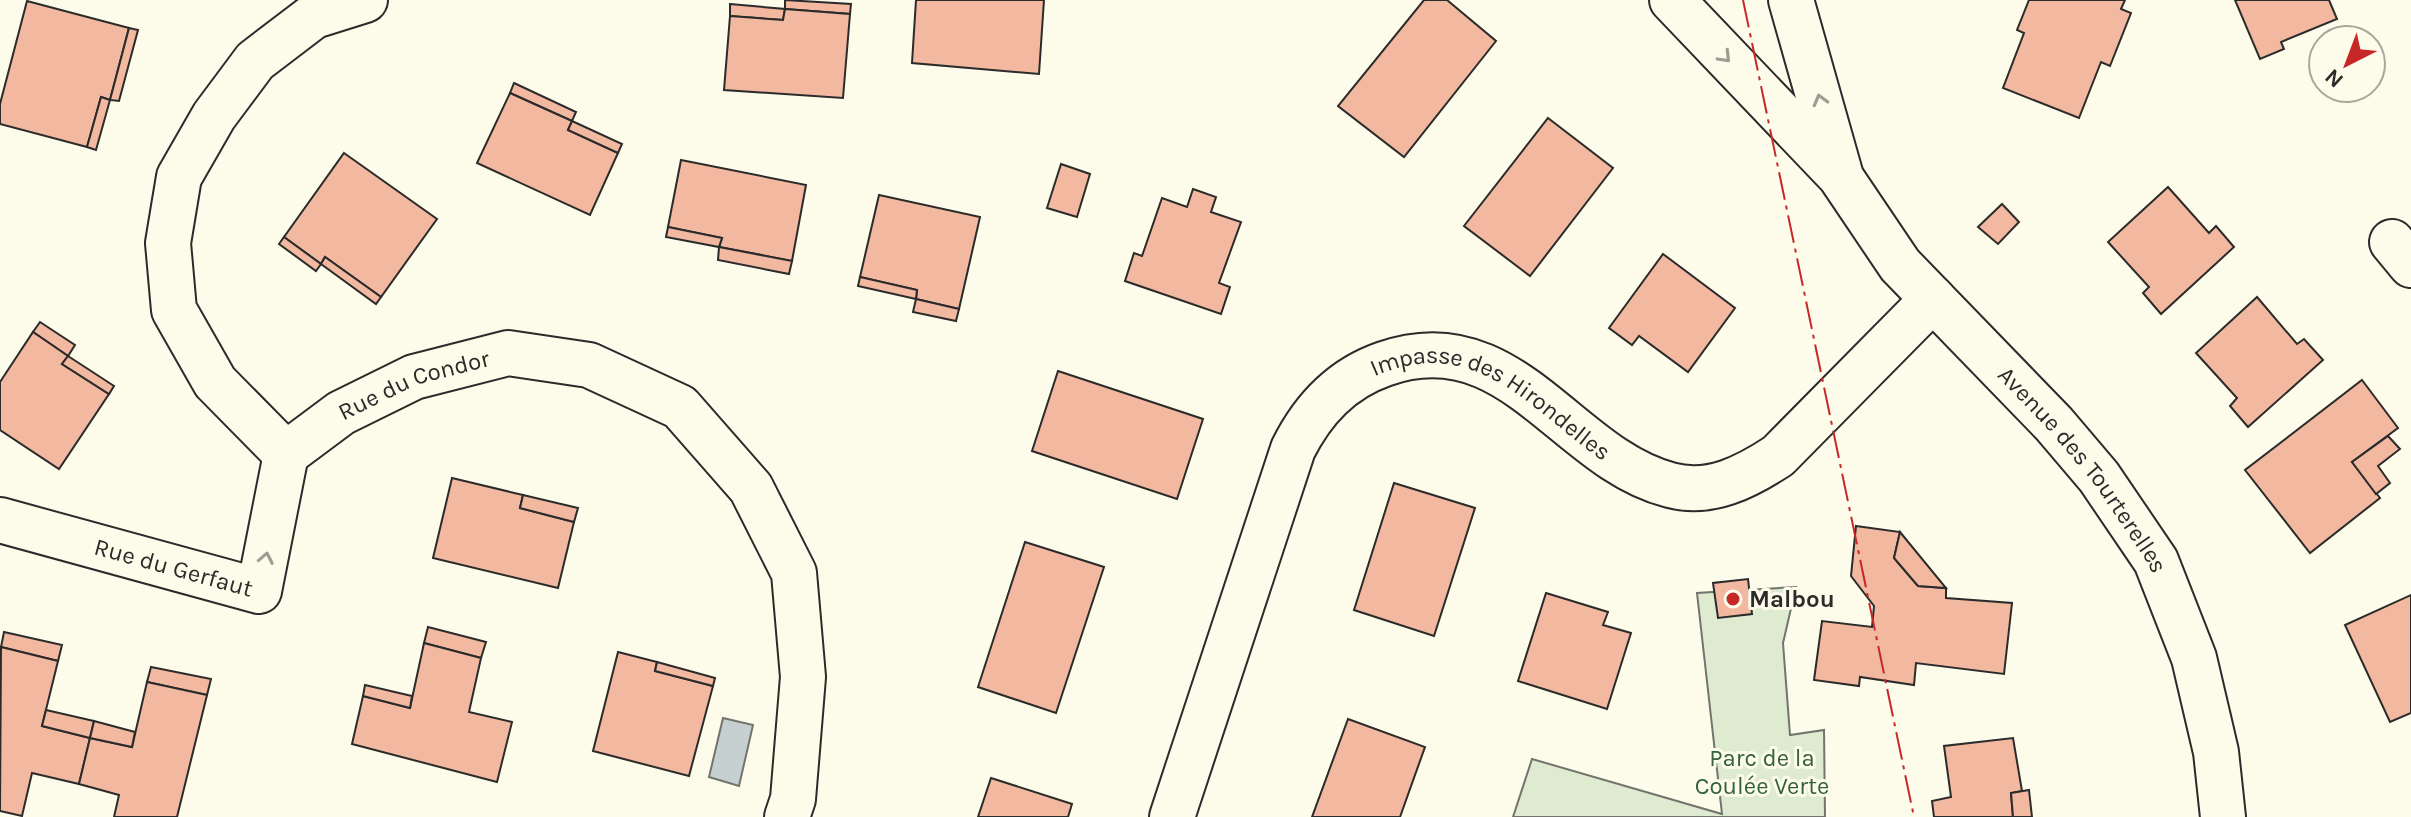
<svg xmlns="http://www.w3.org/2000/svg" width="2411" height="817" viewBox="0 0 2411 817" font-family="Karla,sans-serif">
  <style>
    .green { fill: #deebd1; stroke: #74746e; stroke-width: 2 }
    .water { fill: #c7d0d0; stroke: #74746e; stroke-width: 2 }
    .building { fill: #f2b8a0; stroke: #2b2b2b; stroke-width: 2 }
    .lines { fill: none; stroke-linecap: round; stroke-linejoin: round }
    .minor-casing { stroke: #2b2b2b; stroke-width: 48 }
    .tertiary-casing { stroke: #2b2b2b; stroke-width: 48 }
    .minor { stroke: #fdfbea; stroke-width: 44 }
    .tertiary { stroke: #fdfbea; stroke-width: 44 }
    .power { stroke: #c62828; stroke-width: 2; stroke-dasharray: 28 6 4 6; stroke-linecap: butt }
    .oneway { stroke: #9e9d94 }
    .poi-dot { fill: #c62828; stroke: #fdfbea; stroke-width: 3 }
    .labels { text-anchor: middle; stroke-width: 6; stroke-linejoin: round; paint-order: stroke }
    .street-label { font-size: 24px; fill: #2b2b2b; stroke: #fdfbea }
    .poi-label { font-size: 24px; font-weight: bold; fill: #2b2b2b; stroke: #fdfbea; text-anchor: start }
    .park-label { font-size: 24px; fill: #34623c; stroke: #fdfbea }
  </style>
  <rect width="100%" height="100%" fill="#fdfbea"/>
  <!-- green -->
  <path class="green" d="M 1796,587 L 1783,643 L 1790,735 L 1824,730 L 1825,817 L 1513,817 L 1532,759 L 1722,814 L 1697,593 Z"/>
  <!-- water -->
  <path class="water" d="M 723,718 L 753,725 L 739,786 L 709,777 Z"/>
  <!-- building -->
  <g class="building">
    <path d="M 785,0 L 851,4 L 850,14 L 785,9 Z"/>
    <path d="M 916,0 L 1044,0 L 1039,74 L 912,63 Z"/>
    <path d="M 1424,0 L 1447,0 L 1496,41 L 1404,157 L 1338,106 Z"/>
    <path d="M 2029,0 L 2125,0 L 2121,9 L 2131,13 L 2110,66 L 2101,62 L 2079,118 L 2003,88 L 2024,33 L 2017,30 Z"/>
    <path d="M 2235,0 L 2329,0 L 2337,19 L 2281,42 L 2284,49 L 2260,59 Z"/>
    <path d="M 27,1 L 129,28 L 110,100 L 101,97 L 87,147 L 0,124 L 0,104 Z"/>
    <path d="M 730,4 L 785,9 L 783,20 L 730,16 Z"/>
    <path d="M 785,9 L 850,14 L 843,98 L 724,90 L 730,16 L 783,20 Z"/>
    <path d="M 129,28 L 138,30 L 119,101 L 110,100 Z"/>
    <path d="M 514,83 L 576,112 L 572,121 L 510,93 Z"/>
    <path d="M 510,93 L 572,121 L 568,130 L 618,153 L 590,215 L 477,163 Z"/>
    <path d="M 101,97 L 110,100 L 96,150 L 87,147 Z"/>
    <path d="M 1548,118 L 1613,168 L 1530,276 L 1464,226 Z"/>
    <path d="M 572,121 L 622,144 L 618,153 L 568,130 Z"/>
    <path d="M 344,153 L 437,219 L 381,297 L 325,257 L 321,264 L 284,237 Z"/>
    <path d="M 681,160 L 806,185 L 792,261 L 719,247 L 722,238 L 668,227 Z"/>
    <path d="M 1061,164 L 1090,174 L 1077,217 L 1047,208 Z"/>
    <path d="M 2168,187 L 2209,233 L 2216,226 L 2234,247 L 2161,314 L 2143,293 L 2149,287 L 2108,242 Z"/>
    <path d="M 1193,189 L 1216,197 L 1211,212 L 1241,222 L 1219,283 L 1230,287 L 1221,314 L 1125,281 L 1134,253 L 1142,256 L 1162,198 L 1187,207 Z"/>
    <path d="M 879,195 L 980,217 L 959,309 L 916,299 L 917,290 L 860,277 Z"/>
    <path d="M 2002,204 L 2019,222 L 1998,244 L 1978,227 Z"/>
    <path d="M 668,227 L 722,238 L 719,247 L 666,237 Z"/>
    <path d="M 284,237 L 321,264 L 316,271 L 279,244 Z"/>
    <path d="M 719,247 L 792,261 L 789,274 L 718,260 Z"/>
    <path d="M 1663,254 L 1735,308 L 1688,372 L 1639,336 L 1632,345 L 1609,328 Z"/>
    <path d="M 325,257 L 381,297 L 376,304 L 321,264 Z"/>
    <path d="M 860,277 L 917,290 L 916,299 L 858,286 Z"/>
    <path d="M 2257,297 L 2297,344 L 2304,339 L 2323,360 L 2248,427 L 2230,406 L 2237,398 L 2196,353 Z"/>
    <path d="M 916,299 L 959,309 L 956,321 L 913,312 Z"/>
    <path d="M 40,322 L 75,345 L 68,356 L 33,332 Z"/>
    <path d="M 33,332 L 68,356 L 62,364 L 109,394 L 59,469 L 0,430 L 0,382 Z"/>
    <path d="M 68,356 L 114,386 L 109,394 L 62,364 Z"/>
    <path d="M 1058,371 L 1203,419 L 1177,499 L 1032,451 Z"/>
    <path d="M 2362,380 L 2398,428 L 2352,462 L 2380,498 L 2310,553 L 2245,470 Z"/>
    <path d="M 2388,436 L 2400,449 L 2378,466 L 2390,483 L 2376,494 L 2352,462 Z"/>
    <path d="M 452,478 L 523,495 L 520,508 L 574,522 L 558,588 L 433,558 Z"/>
    <path d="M 1394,483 L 1475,508 L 1434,636 L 1354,610 Z"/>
    <path d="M 523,495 L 578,508 L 574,522 L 520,508 Z"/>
    <path d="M 1856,526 L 1900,532 L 1894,558 L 1918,586 L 1946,588 L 1946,598 L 2012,603 L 2004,674 L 1916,663 L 1914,685 L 1860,677 L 1859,686 L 1814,680 L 1822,621 L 1872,627 L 1874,606 L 1851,576 Z"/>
    <path d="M 1900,532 L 1946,588 L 1918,586 L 1894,558 Z"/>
    <path d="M 1025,542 L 1104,567 L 1056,713 L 978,687 Z"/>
    <path d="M 1748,579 L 1752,614 L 1718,618 L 1713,583 Z"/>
    <path d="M 1546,593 L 1608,612 L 1603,625 L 1631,633 L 1607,709 L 1518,681 Z"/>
    <path d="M 2411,595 L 2411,713 L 2390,722 L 2345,625 Z"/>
    <path d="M 428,627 L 486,642 L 481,658 L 424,643 Z"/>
    <path d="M 4,632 L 62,645 L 58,661 L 1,647 Z"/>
    <path d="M 424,643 L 481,658 L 469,712 L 512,722 L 497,782 L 352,744 L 363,696 L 410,708 Z"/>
    <path d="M 1,647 L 58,661 L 42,726 L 90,738 L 79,784 L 32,773 L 22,816 L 0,811 Z"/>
    <path d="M 618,652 L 657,662 L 655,671 L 713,686 L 689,776 L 593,751 Z"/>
    <path d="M 657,662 L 715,678 L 713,686 L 655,671 Z"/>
    <path d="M 151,667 L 211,679 L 207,695 L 147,682 Z"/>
    <path d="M 147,682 L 207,695 L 177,817 L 114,817 L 119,795 L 79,784 L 90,738 L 132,747 Z"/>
    <path d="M 365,685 L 412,696 L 410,708 L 363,696 Z"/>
    <path d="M 46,710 L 94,721 L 90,738 L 42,726 Z"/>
    <path d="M 1348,719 L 1425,747 L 1400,817 L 1312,817 Z"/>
    <path d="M 94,721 L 135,732 L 132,747 L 90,738 Z"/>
    <path d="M 2013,738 L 2022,791 L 2011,793 L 2013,817 L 1934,817 L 1932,801 L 1951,797 L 1944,746 Z"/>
    <path d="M 991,778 L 1072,804 L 1068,817 L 978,817 Z"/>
    <path d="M 2029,790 L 2032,817 L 2013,817 L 2011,793 Z"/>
  </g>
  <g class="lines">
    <defs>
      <g id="minor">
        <path id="s1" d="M 365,0 L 314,16 L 255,61 L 214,116 L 179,177 L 168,243 L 174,310 L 215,382 L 286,454 L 341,413 L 414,377 L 508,353 L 589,365 L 680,407 L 751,488 L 794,573 L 803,677 L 793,799 L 787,817"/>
        <path d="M 2392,242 L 2411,265"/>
        <path id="s2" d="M 0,520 L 259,591 L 286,454"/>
        <path id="s3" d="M 1172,817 L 1293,449 C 1313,409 1341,379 1384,364 C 1511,319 1565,458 1670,485 C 1710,496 1746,477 1778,456 L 1933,299"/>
      </g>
      <g id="tertiary">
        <path id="s4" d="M 1672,0 L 1840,176 L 1900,265 L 2054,424 L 2099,477 L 2156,561 L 2194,658 L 2216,752 L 2223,817"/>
        <path d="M 1791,0 L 1840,173"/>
      </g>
    </defs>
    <!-- minor casing -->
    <use href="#minor" class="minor-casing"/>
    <!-- tertiary casing -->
    <use href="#tertiary" class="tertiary-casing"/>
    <!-- minor -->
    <use href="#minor" class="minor"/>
    <!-- tertiary -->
    <use href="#tertiary" class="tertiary"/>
    <!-- power -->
    <path class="power" d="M 1743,0 L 1914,817"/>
  </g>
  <!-- one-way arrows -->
  <defs><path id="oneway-chevron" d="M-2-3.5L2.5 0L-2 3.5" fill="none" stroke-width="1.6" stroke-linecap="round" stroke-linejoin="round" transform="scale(2)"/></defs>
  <g class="oneway">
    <use href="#oneway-chevron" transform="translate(1725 57) rotate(46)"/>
    <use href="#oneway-chevron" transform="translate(1820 100) rotate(-105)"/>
    <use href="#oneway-chevron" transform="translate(266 558) rotate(-79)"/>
  </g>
  <!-- markers -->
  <circle class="poi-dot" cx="1733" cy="599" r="8"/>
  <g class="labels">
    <!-- street labels -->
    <g class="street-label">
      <text dy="8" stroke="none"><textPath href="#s1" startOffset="732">Rue du Condor</textPath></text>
      <text dy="8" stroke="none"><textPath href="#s3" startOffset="636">Impasse des Hirondelles</textPath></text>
      <text dy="8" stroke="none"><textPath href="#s4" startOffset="626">Avenue des Tourterelles</textPath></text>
      <text dy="8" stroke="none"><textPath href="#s2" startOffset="180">Rue du Gerfaut</textPath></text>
    </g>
    <!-- poi labels -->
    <g class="poi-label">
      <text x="1749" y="607">Malbou</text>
    </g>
    <!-- park labels -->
    <g class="park-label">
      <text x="1762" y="766">Parc de la<tspan x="1762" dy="28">Coulée Verte</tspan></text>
    </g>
  </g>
  <!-- north arrow -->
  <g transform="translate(2347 64) rotate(222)"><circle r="38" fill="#fdfbea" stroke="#a9a89e" stroke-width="2"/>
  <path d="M0-6L14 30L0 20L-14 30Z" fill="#c62828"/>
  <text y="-12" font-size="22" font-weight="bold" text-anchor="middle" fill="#2b2b2b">N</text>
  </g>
</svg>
